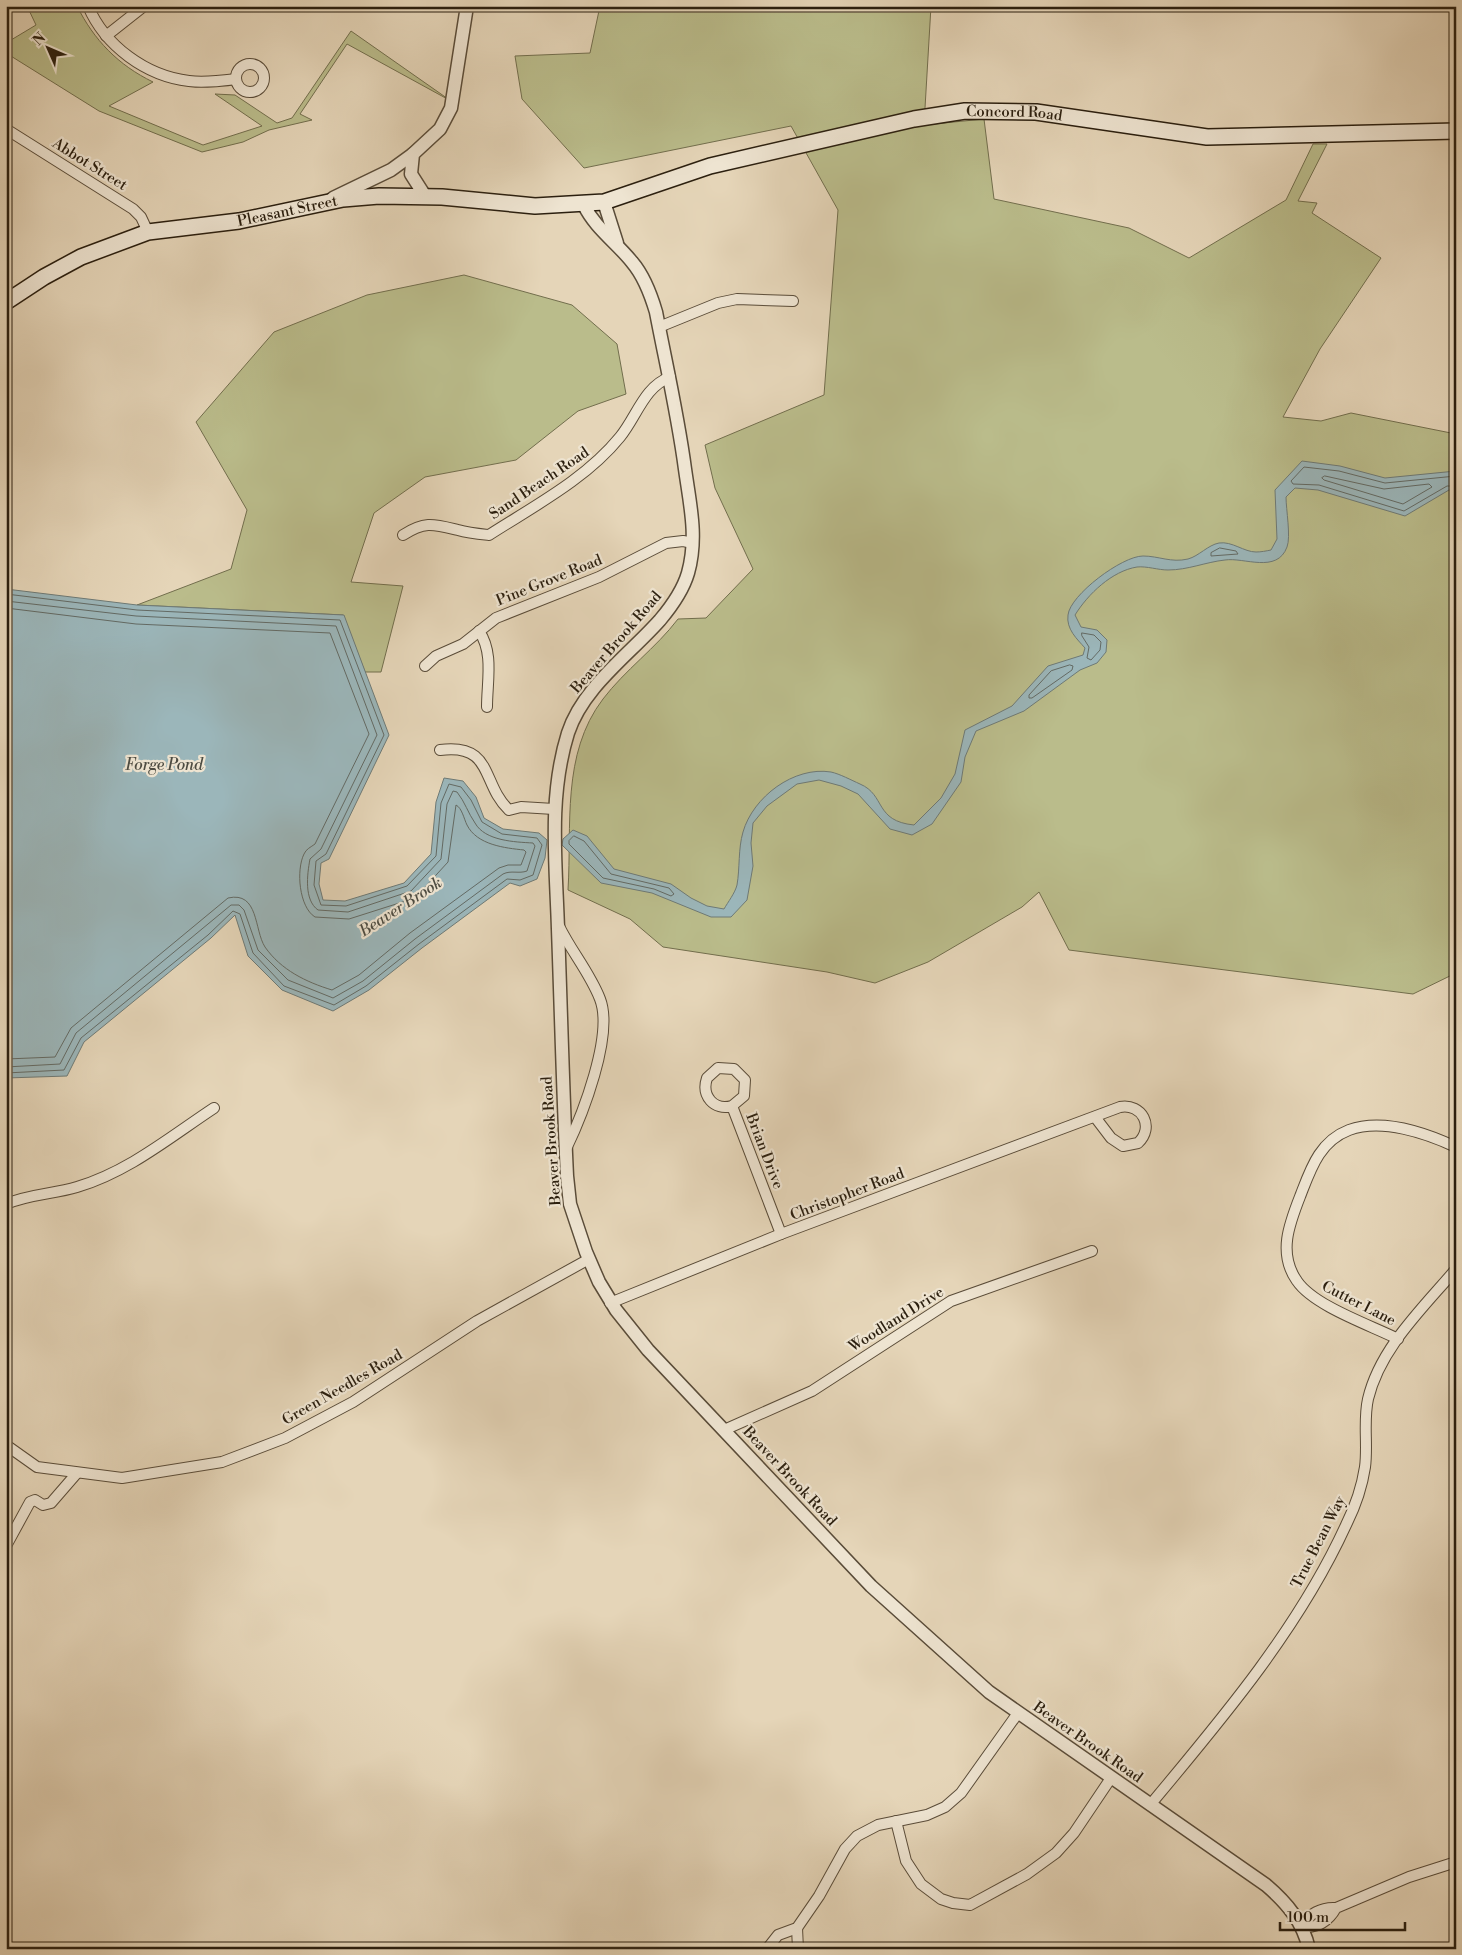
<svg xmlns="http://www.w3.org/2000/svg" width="1462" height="1955" viewBox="0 0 1462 1955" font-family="'Libre Bodoni',serif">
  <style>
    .green { fill: #babc8b; stroke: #726e4d }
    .water { fill: #9bb6ba; stroke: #6e7a76 }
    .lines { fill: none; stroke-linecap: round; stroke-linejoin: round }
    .shore { stroke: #636a64; stroke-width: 1 }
    .minor-casing { stroke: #5a4c39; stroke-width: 12 }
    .tertiary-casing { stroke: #5a4c39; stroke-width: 15 }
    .secondary-casing { stroke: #2b1f0f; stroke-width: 18 }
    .minor { stroke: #eee4d1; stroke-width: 10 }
    .tertiary { stroke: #eee4d1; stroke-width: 12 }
    .secondary { stroke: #eee4d1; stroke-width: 15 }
    .labels { text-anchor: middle; stroke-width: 4.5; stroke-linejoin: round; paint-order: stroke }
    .street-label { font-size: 15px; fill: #2b1f0f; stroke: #eee4d1 }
    .water-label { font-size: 16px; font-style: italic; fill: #4d4c42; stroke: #eee4d1 }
  </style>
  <rect width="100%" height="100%" fill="#e5d5b8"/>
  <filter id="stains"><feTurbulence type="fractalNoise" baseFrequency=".004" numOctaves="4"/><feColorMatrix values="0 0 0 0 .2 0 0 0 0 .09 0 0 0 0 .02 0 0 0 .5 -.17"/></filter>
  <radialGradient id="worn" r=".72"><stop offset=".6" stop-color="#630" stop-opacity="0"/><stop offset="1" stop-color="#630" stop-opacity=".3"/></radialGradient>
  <!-- green -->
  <g class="green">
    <path d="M 27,6 L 77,6 C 94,40 118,65 153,82 L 109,106 L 203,145 L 262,126 L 215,94 L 235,95 L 277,123 L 292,118 L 351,31 L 451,101 L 347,44 L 300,114 L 312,120 L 269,130 L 243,142 L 202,152 L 99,111 L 6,53 L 6,43 L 36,25 Z"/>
    <path d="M 600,6 L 931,6 L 924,125 L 984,119 L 994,199 L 1129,228 L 1189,258 L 1286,200 L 1313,144 L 1327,144 L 1298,201 L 1317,203 L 1312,213 L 1381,258 L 1320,349 L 1283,417 L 1321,421 L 1351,413 L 1456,434 L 1456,973 L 1413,994 L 1069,950 L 1039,892 L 1022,907 L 928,962 L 875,983 L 827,972 L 663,947 L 630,919 L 568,890 C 572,826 561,754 603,699 C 625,670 656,648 678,619 L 706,618 L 753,569 L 715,488 L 705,445 L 824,395 L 838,210 L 791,126 L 584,168 L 522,99 L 515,56 L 590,53 Z"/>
    <path d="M 464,275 L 572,305 L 617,344 L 626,394 L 578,411 L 516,460 L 425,477 L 374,513 L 351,582 L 403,586 L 381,672 L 365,672 L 343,615 L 137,605 L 231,569 L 247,510 L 196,422 L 274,332 L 367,295 Z"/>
  </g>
  <!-- water -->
  <g class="water">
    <path d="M 1302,461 L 1340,466 L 1385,478 L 1456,471 L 1456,491 L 1449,490 L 1405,516 L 1318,490 L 1295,488 L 1286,497 C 1286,509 1291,537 1287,547 C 1277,574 1244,557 1225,560 C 1206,562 1188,570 1168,570 C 1158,570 1147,566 1137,567 C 1112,571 1088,594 1075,615 L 1081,627 L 1097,630 L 1107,640 L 1106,652 L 1097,663 L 1080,670 L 1024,711 L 976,731 L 965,757 L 961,782 L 932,824 L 912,835 L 890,829 L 858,794 L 841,786 L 819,780 L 797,784 L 767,806 L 753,823 L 751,843 L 753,866 L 747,900 L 731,917 L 711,917 L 652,893 L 601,883 L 562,845 L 563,839 L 573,830 L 587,836 L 614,869 L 671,884 L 691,898 L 707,906 L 724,909 C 728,902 735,893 737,885 C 740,868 738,849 743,832 C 753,797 794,766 831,772 C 840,774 851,780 860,784 C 886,795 874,821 914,825 L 941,798 L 955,774 L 965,730 L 1012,706 L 1048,666 L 1083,655 L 1085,648 C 1077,639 1066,629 1068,615 C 1070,595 1122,556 1143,556 C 1159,556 1171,563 1188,559 C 1199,556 1208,545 1219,543 C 1232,541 1244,552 1256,552 C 1261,552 1266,551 1271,550 L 1277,539 L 1275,490 Z"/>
    <path d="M 6,589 L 137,605 L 344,615 L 389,735 L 329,859 L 321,863 L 319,884 L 323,900 L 345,901 L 404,883 L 431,854 L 436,802 L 444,778 L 463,781 L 476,797 L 484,818 L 503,829 L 539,833 L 547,840 L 545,858 L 537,879 L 520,886 L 510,883 L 422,948 L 369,990 L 333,1011 L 282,990 L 248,956 L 235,915 L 211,938 L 84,1042 L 67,1076 L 6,1078 Z"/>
  </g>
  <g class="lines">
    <!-- shore -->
    <g class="shore">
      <path d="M 1325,476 L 1384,489 L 1429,484 L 1432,487 L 1403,504 L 1324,480 L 1322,478 Z"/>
      <path d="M 1456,476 L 1385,483 L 1339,471 L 1304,467 L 1291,481 L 1293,484 L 1319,485 L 1404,511 L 1447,486 L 1456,486"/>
      <path d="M 1220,548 L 1236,551 L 1238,554 L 1211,556 L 1211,553 Z"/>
      <path d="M 6,594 L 137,610 L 340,620 L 384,735 L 326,854 L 316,861 L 314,885 L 321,905 L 346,906 L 407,886 L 436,856 L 441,803 L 449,784 L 461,787 L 471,800 L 482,822 L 502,834 L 537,838 L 542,845 L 533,875 L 520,880 L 507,879 L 419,944 L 366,986 L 334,1005 L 284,986 L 253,953 L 240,914 L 233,911 L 208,935 L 81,1038 L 64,1070 L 6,1073"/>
      <path d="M 6,601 L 136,616 L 336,626 L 377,735 L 321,849 L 310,859 C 307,875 304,900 318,910 L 348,912 L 411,891 L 441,859 L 447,804 L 453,791 L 457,792 C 465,802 468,813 475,823 C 485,841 515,842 533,843 L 535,846 L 527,871 C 519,874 511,870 503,874 L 415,939 L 363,981 L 333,998 L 288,980 L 258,950 L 244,910 L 239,905 L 231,905 L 76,1033 L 60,1064 L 6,1067"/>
      <path d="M 6,608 L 136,624 L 330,633 L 369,734 L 315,844 C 311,847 306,849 304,854 C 296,870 299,907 315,917 L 349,919 L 415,898 L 448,862 L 456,805 C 462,808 464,819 467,825 C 477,845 505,848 524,850 L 526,852 L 521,865 L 508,865 L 499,868 L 410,933 L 359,975 L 332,990 C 306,982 281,970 265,947 C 254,930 259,891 228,898 L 71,1028 L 55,1057 L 6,1059"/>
      <path d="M 1082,633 L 1094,635 L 1101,642 L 1100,650 L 1091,660 L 1087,658 L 1089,647 L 1082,636 Z"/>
      <path d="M 1070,665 L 1073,666 L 1072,670 L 1032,698 L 1029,698 L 1029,695 L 1051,671 Z"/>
      <path d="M 574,836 L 584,841 L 611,874 L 669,888 L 674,894 L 671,896 L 654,889 L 603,878 L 569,844 L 569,841 Z"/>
    </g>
    <defs>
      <g id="minor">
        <path d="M 88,6 C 105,46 146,76 189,81 C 205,83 220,81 236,79"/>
        <path d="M 106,36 L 144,6"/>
        <circle cx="250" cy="78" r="14"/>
        <path d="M 6,129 L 133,209 L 141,217 L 148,232"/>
        <path d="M 659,327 L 718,303 L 737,299 L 793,301"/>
        <path d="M 403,535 C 425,521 433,524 458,530 C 468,533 479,534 489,535 C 534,506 586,479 620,437 C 637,416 644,387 670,377"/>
        <path d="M 479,631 C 494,653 487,681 487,707"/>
        <path d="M 425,666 L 436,656 L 463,644 L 496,618 L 599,577 L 666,543 L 683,541 L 693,543"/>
        <path d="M 440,750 C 494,743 481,784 509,810 L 521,807 L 554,809"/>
        <path d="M 559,926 C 571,951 590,973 600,999 C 614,1035 582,1116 566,1149"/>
        <path d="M 732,1106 C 714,1111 701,1096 707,1078 L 718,1068 L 734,1069 L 745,1080 L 744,1096 L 732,1106 L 781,1234"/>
        <path d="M 6,1204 C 29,1194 54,1194 77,1187 C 128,1172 170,1137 214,1108"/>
        <path d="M 610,1303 L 781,1234 L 1120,1107 C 1142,1103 1155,1127 1138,1143 L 1123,1146 L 1111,1138 L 1095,1117"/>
        <path d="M 1398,1339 C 1370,1325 1314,1306 1297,1281 C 1277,1253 1290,1222 1301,1194 C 1311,1168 1320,1141 1349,1130 C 1382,1118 1426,1133 1456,1147"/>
        <path d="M 724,1430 L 812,1391 L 951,1301 L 1092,1251"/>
        <path d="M 6,1445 L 37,1467 L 122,1478 L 222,1462 L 285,1438 L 353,1402 L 477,1321 L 589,1259"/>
        <path d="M 6,1546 L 30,1502 L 35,1500 L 43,1505 L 51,1503 L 77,1473"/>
        <path d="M 1150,1805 C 1222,1719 1299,1628 1346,1525 C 1355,1507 1362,1487 1365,1467 C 1368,1445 1363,1421 1368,1399 C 1380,1348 1423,1308 1456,1269"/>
        <path d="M 896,1821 L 906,1861 L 921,1884 L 941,1899 L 953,1903 L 970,1905 L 1027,1874 L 1056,1853 L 1074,1833 L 1111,1778"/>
        <path d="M 1336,1908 C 1329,1921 1317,1929 1302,1926 C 1308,1914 1322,1907 1336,1908 L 1409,1877 L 1456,1862"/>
        <path d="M 797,1928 L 798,1949"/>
        <path d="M 767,1949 L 778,1935 L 797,1928 L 819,1896 L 845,1849 L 857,1836 L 878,1825 L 927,1815 L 945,1807 L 961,1793 L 1018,1713"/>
      </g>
      <g id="tertiary">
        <path d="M 425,196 L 411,174 L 413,154 L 440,129 L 451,108 L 467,6"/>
        <path d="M 333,198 L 391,170 L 413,154"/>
        <path d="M 604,202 L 617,243"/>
        <path d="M 584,205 C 595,228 616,242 632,262 C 644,276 651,295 656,312 C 666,364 678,416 685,469 C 690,505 698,537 688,573 C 683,590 671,607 660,620 C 629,655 583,687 568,733 C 548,797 556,863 558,929 C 561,1011 563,1094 567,1176 L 570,1204 L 586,1252 L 599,1282 L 616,1310 L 648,1350 L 871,1586 L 989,1692 L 1266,1885 C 1287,1903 1303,1922 1309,1949"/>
      </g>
      <g id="secondary">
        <path id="s1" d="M 6,302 L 44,277 L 81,257 L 148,232 L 239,221 L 343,199 L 379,196 L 442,197 L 535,206 L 604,202 L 710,166 L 914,119 L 965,111 L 1036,112 L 1207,137 L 1456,131"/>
      </g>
    </defs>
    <!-- minor casing -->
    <use href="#minor" class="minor-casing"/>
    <!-- tertiary casing -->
    <use href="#tertiary" class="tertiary-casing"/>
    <!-- secondary casing -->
    <use href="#secondary" class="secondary-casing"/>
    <!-- minor -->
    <use href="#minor" class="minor"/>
    <!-- tertiary -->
    <use href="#tertiary" class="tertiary"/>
    <!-- secondary -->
    <use href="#secondary" class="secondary"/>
  </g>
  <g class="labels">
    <!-- street labels -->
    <g class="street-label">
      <text dy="5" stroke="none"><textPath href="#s1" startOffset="1041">Concord Road</textPath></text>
      <text transform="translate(90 164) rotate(32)" y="5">Abbot Street</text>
      <text dy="5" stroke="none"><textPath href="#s1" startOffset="300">Pleasant Street</textPath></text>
      <text transform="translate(539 483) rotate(-34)" y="5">Sand Beach Road</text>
      <text transform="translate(549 580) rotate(-22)" y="5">Pine Grove Road</text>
      <text transform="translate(616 642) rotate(-49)" y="5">Beaver Brook Road</text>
      <text transform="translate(551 1141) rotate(-94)" y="5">Beaver Brook Road</text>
      <text transform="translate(765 1151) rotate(69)" y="5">Brian Drive</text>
      <text transform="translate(847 1194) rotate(-21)" y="5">Christopher Road</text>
      <text transform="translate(1359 1303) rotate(27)" y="5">Cutter Lane</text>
      <text transform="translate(896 1319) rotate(-32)" y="5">Woodland Drive</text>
      <text transform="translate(342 1387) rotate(-30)" y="5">Green Needles Road</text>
      <text transform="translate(790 1476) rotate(47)" y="5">Beaver Brook Road</text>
      <text transform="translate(1318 1542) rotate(-63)" y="5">True Bean Way</text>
      <text transform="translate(1088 1742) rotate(35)" y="5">Beaver Brook Road</text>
    </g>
    <!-- water labels -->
    <g class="water-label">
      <text x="164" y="770">Forge Pond</text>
      <text transform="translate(400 906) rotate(-33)" y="6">Beaver Brook</text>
    </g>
  </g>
  <!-- margin -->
  <rect width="1462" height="1955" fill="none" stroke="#e5d5b8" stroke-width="25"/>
  <rect x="8" y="8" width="1447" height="1940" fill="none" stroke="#2b1f0f" stroke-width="2.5"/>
  <rect x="12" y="12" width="1437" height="1930" fill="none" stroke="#2b1f0f"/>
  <!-- north arrow -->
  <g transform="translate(48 48) rotate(315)" stroke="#eee4d1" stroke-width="4" paint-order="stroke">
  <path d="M0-4L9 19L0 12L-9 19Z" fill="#2b1f0f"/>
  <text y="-8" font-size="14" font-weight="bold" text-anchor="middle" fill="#2b1f0f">N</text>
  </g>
  <!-- scale -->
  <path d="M1280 1922v8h125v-8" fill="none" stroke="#2b1f0f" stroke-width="2.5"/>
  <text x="1287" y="1922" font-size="15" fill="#2b1f0f" stroke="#eee4d1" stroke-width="4" paint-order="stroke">100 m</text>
  <rect width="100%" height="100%" filter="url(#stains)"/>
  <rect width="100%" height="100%" fill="url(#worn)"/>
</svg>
